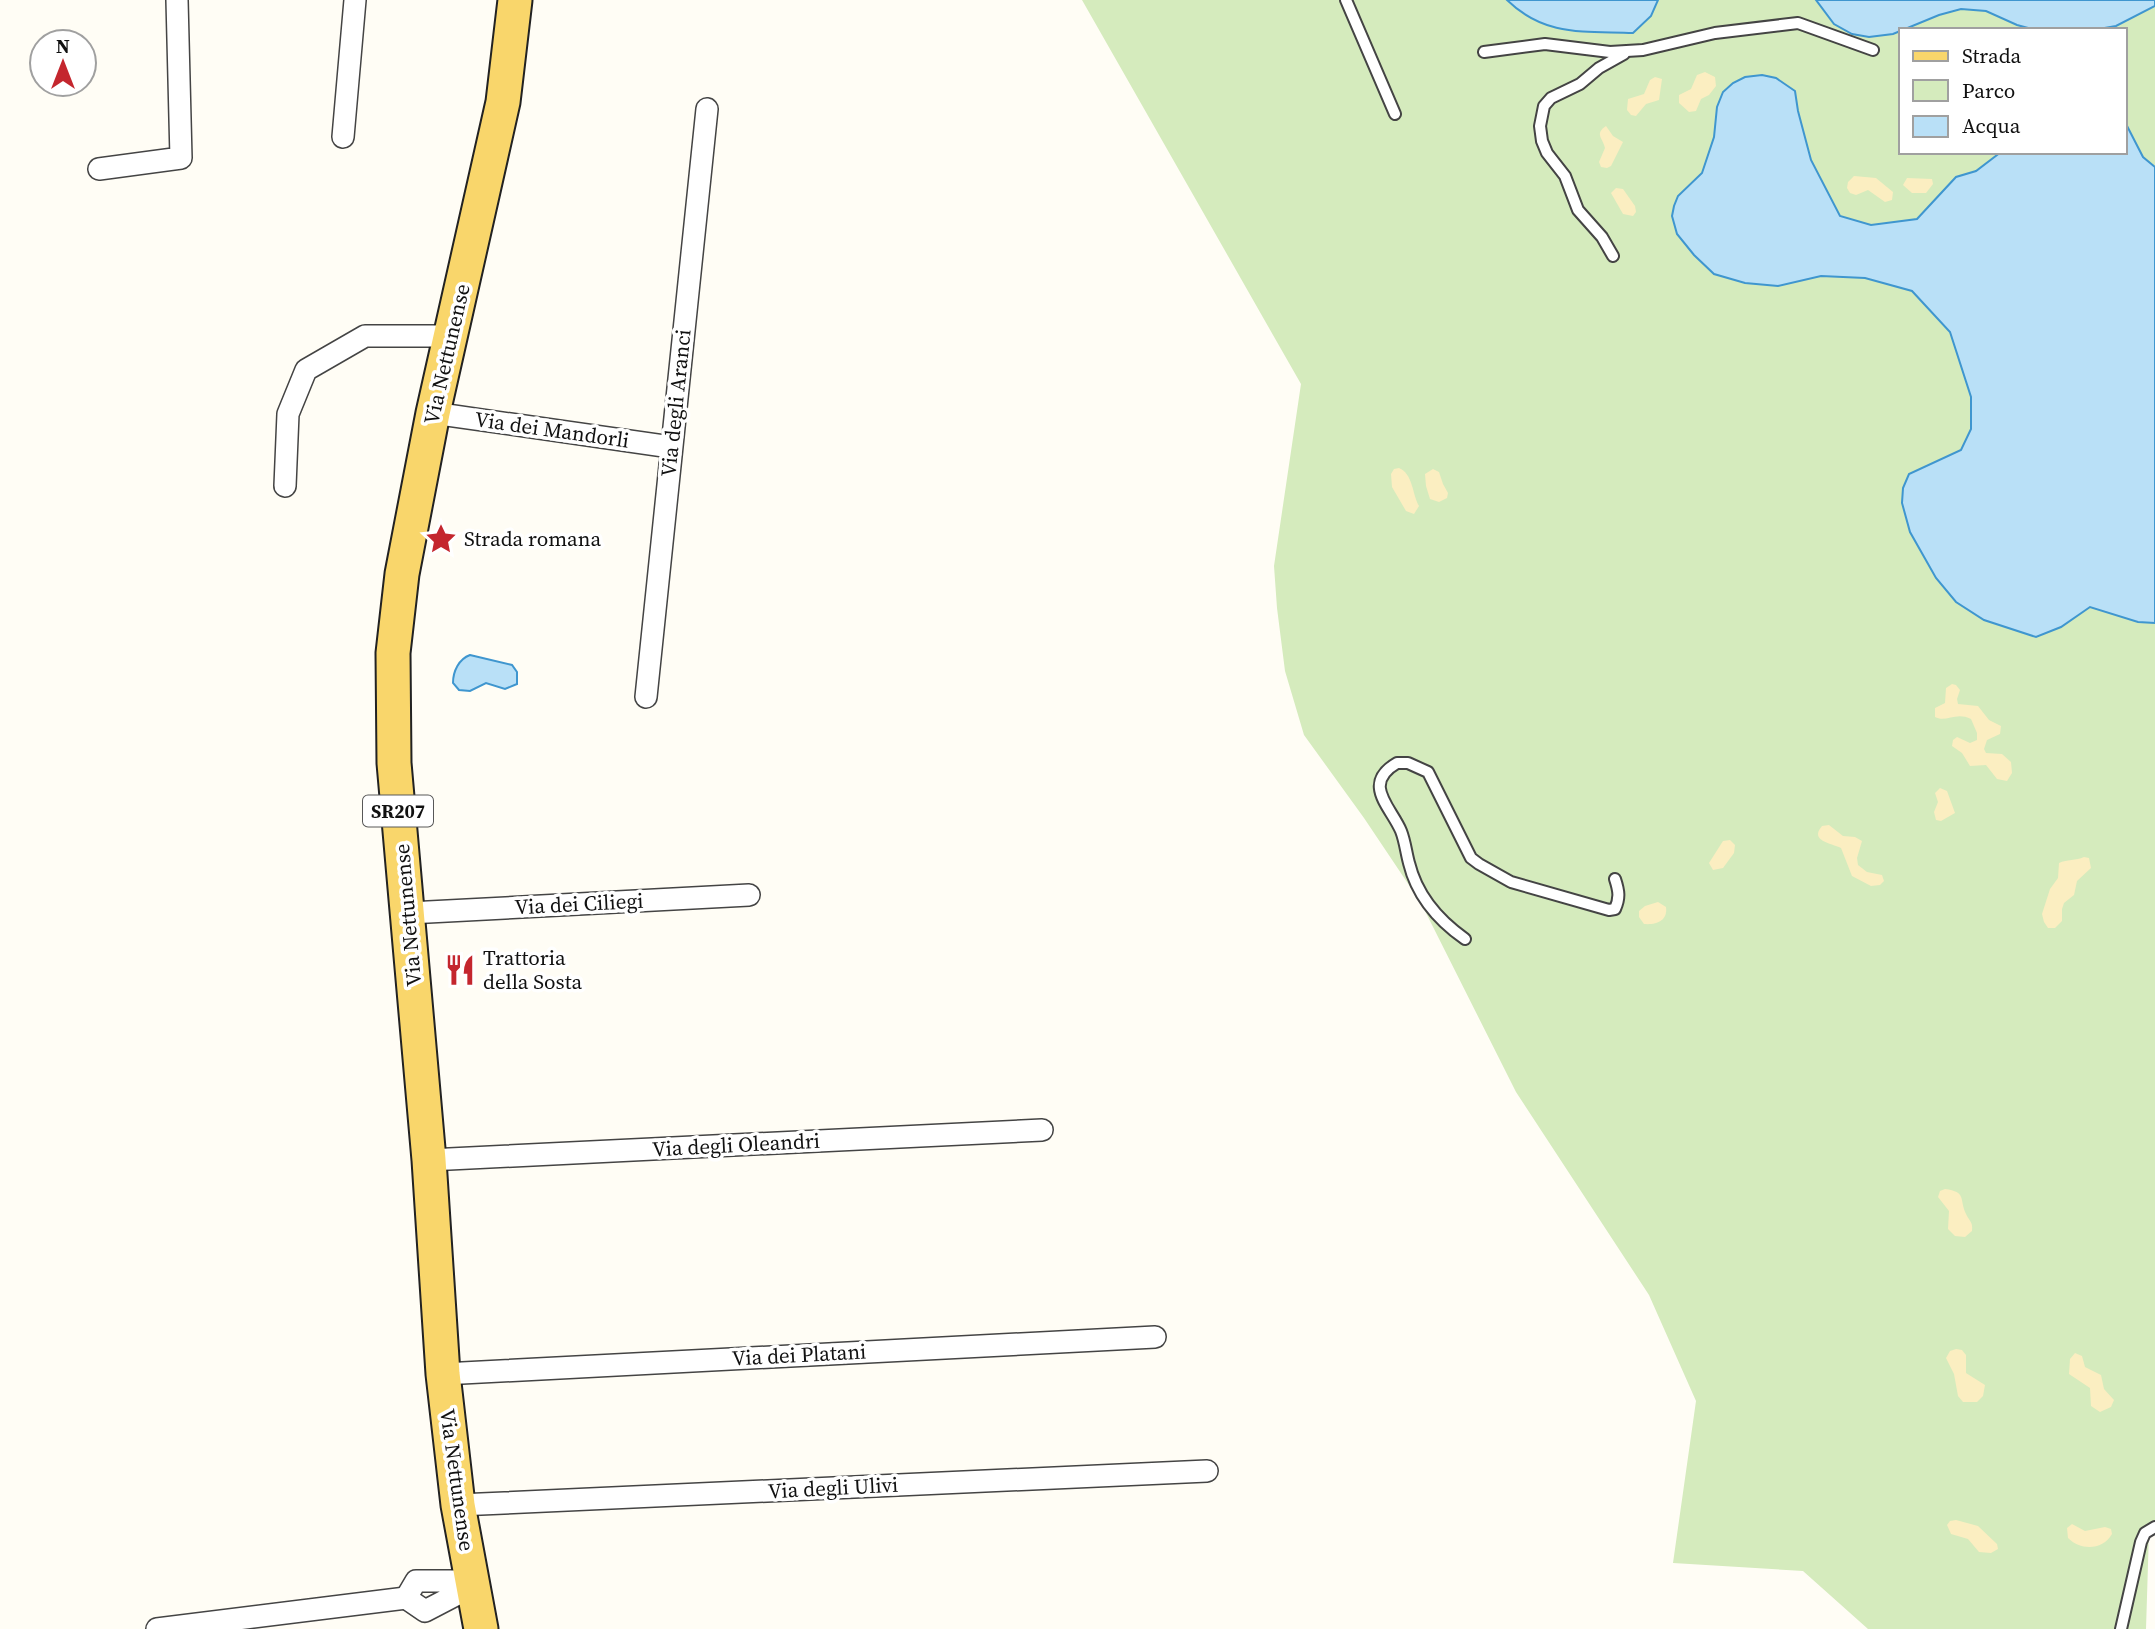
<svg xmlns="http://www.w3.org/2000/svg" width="2155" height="1629" viewBox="0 0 2155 1629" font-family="'Source Serif 4',serif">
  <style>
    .green { fill: #d5ebbd; fill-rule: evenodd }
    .sand { fill: #fbeec1 }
    .water { fill: #b9e0f7; stroke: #3f96cf; stroke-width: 2 }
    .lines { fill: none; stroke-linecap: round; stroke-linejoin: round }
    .service-casing { stroke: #444; stroke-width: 14 }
    .minor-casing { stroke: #444; stroke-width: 24 }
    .primary-casing { stroke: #222; stroke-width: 37 }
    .service { stroke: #fff; stroke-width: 10 }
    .minor { stroke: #fff; stroke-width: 21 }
    .primary { stroke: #f9d66b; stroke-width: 33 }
    .labels { text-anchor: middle; stroke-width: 7; stroke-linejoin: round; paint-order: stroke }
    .shield { fill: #fff; stroke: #585858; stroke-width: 2 }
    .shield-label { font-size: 19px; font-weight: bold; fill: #111 }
    .street-label { font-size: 21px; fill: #111; stroke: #fff }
    .poi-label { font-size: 21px; fill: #111; stroke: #fff; text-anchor: start }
  </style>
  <rect width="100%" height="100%" fill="#fffdf5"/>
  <!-- green -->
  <path class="green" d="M 1082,0 L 2155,0 L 2155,1533 L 2149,1532 L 2146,1629 L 1868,1629 L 1803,1571 L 1673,1563 L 1696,1401 L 1649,1295 L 1516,1092 L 1421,903 L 1364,818 L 1304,735 L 1285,671 L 1277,608 L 1274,566 L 1301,384 ZM 1901,30 L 2125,30 L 2125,152 L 1901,152 Z"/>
  <!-- sand -->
  <g class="sand">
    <path d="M 1705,72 L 1715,77 L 1716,86 L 1709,95 L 1701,99 L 1696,111 L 1689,112 L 1679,103 L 1679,95 L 1691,89 L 1697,75 Z"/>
    <path d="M 1655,77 L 1662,79 L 1659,100 L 1646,104 L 1636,116 L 1631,115 L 1627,110 L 1628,99 L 1644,94 L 1650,80 Z"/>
    <path d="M 1606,126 L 1613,136 L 1623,142 L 1611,166 L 1607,168 L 1601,167 L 1599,162 L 1605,148 C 1603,138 1594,134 1606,126 Z"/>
    <path d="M 1854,176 L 1876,178 L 1893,192 L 1892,200 L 1885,202 L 1868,190 L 1856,195 L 1850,193 L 1847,188 L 1848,182 Z"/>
    <path d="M 1907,178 L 1932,179 L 1933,184 L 1926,193 L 1912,193 L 1903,185 Z"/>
    <path d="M 1616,188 L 1623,189 L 1635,206 L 1636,212 L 1633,216 L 1623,214 L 1611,193 Z"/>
    <path d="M 1399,468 C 1413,474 1412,493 1419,506 L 1414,514 L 1406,511 L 1392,487 L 1391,474 L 1394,469 Z"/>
    <path d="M 1433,469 L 1439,472 L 1443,484 L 1448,493 L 1447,498 L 1439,502 L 1430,499 L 1426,486 L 1425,474 Z"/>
    <path d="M 1952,684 L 1956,685 L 1960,690 L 1957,699 L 1958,704 L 1978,706 L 1989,720 L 2001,726 L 2000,734 L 1987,740 L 1984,749 L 1986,753 L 2002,754 L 2011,762 L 2012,773 L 2007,781 L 1997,779 L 1986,765 L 1970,766 L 1962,753 L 1952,746 L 1953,740 L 1957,737 L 1970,743 L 1977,740 L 1977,733 L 1971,719 C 1956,711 1946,723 1935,717 L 1935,708 L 1945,703 L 1946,688 Z"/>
    <path d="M 1940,788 L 1947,791 L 1955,813 L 1941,821 L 1936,820 L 1934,812 L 1938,802 L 1935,793 Z"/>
    <path d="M 1829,825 L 1843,836 L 1855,837 L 1862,841 L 1857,858 L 1858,865 L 1867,872 L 1882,875 L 1884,881 L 1880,885 L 1871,886 L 1852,876 L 1841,848 C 1831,843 1809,841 1822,826 Z"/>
    <path d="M 1730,840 L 1735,845 L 1734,853 L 1723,868 L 1713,870 L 1709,863 L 1723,841 Z"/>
    <path d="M 2084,857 L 2089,858 L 2091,868 L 2077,881 L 2074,895 L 2064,903 L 2062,909 L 2062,921 L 2055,928 L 2048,928 L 2044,922 L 2042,914 L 2050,889 L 2058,878 L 2059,863 C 2067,859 2076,861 2084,857 Z"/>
    <path d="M 1658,902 L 1666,907 C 1668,921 1656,925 1644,924 L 1639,917 L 1639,911 L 1645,906 Z"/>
    <path d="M 1945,1189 C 1967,1192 1959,1199 1966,1214 C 1970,1222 1973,1222 1972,1231 L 1965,1237 L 1955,1236 L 1948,1229 L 1949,1211 L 1938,1197 L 1940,1191 Z"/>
    <path d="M 1956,1349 L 1962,1350 L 1966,1355 L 1966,1373 L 1985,1385 L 1983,1396 L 1977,1402 L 1963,1402 L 1958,1396 L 1954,1374 L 1946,1358 L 1950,1351 Z"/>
    <path d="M 2075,1353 L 2082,1356 L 2085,1367 L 2101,1375 L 2104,1389 L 2114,1400 L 2111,1407 L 2100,1412 L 2091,1406 L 2090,1388 L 2069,1374 L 2070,1359 Z"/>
    <path d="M 1956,1520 L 1978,1526 L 1997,1544 L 1998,1549 L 1991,1553 L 1979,1552 L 1968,1539 L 1951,1534 L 1947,1525 L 1950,1521 Z"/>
    <path d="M 2072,1524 L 2085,1531 L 2105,1527 L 2111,1529 L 2112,1534 C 2103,1550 2081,1551 2068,1538 L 2067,1528 Z"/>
  </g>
  <!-- water -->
  <g class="water">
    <path d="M 1507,0 L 1658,0 L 1651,16 L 1633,33 C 1584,31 1545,37 1507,0 Z"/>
    <path d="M 1816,0 L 2155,0 L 2155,6 L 2116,26 L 2093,30 L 2036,30 L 2017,25 L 1986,11 L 1961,9 L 1939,15 L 1893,34 L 1869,37 L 1852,34 L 1834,24 Z"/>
    <path d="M 1762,75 L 1776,78 L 1795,91 L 1798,111 L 1811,160 L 1840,216 L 1871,225 L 1917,219 L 1956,177 L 1976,171 L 2001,152 L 2125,152 L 2125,122 L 2143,157 L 2155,167 L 2155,623 L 2138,622 L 2090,607 L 2061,627 L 2036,637 L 1984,620 L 1956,602 L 1936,578 L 1910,532 L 1902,503 L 1903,488 L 1909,474 L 1961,450 L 1971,429 L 1971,397 L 1950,332 L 1912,291 L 1865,278 L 1821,276 L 1778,286 L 1745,283 L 1714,274 L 1694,255 L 1677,234 L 1672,216 L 1674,206 L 1678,196 L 1702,173 L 1714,137 L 1717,107 L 1723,92 L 1733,83 L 1745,77 Z"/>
    <path d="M 470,655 L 512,665 L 517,672 L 517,684 L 505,689 L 486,683 L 470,691 L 459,690 L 453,683 C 453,671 459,659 470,655 Z"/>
  </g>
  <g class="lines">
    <defs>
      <g id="service">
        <path d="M 1346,0 L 1395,114"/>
        <path d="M 1484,52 L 1545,44 L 1610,52 L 1643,50 L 1715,33 L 1798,23 L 1873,50"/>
        <path d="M 1613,256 L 1602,237 L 1578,210 L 1565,176 L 1547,153 L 1542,141 L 1540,126 L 1544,106 L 1551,98 L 1580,84 L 1599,68 L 1624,54"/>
        <path d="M 1465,939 C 1438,920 1417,896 1409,863 C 1406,852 1405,841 1401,831 C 1391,807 1361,784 1397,763 L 1408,763 L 1428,772 L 1471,858 L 1479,864 L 1511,882 L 1609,910 L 1615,909 C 1620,898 1619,891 1615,879"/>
        <path d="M 2121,1629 L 2141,1542 L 2145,1533 L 2155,1527"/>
      </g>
      <g id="minor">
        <path d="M 343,137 L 355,0"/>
        <path d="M 99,169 L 181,158 L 177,0"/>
        <path d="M 433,413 L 671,447"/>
        <path d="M 285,486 L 288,414 L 306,370 L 365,336 L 450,336"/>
        <path d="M 646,697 L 707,109"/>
        <path d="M 409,913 L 749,895"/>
        <path d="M 429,1160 L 1042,1130"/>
        <path d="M 443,1374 L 1155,1337"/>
        <path d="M 458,1505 L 1207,1471"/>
        <path d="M 472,1581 L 416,1581 L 406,1598 L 425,1611 L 473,1586"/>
        <path d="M 157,1629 L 406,1598"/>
      </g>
      <path id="primary" d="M 481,1629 L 458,1505 L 443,1374 L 429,1160 L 394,763 L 393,653 L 402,574 L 433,413 L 503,102 L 515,0"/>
    </defs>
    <!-- service casing -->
    <use href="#service" class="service-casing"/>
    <!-- minor casing -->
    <use href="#minor" class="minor-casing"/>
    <!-- primary casing -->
    <use href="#primary" class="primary-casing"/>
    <!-- service -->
    <use href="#service" class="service"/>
    <!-- minor -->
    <use href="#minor" class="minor"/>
    <!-- primary -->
    <use href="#primary" class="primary"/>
  </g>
  <!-- icons -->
  <defs>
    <symbol id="sight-bare" viewBox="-9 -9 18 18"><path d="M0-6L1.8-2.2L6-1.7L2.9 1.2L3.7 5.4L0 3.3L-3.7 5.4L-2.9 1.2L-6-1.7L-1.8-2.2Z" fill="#c4262e" stroke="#fff" stroke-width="2.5" paint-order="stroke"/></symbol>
    <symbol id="restaurant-bare" viewBox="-9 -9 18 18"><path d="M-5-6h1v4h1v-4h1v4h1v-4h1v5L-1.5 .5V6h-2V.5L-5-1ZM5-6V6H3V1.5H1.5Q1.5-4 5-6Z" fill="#c4262e" stroke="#fff" stroke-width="2.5" paint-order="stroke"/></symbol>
  </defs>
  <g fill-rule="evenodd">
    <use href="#sight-bare" x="419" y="517" width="44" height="44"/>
    <use href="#restaurant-bare" x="438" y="948" width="44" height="44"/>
  </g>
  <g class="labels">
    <!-- shield labels -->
    <rect class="shield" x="363" y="795.5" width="70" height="31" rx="5"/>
    <g class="shield-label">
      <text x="398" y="818">SR207</text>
    </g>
    <!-- street labels -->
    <g class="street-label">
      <text transform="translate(447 354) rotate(-77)" y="7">Via Nettunense</text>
      <text transform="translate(676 403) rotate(-84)" y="7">Via degli Aranci</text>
      <text transform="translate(552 430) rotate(8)" y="7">Via dei Mandorli</text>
      <text transform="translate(579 904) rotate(-3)" y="7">Via dei Ciliegi</text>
      <text transform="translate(408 915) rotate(-95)" y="7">Via Nettunense</text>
      <text transform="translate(736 1145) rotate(-3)" y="7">Via degli Oleandri</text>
      <text transform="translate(799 1355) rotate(-3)" y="7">Via dei Platani</text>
      <text transform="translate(457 1480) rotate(82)" y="7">Via Nettunense</text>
      <text transform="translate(833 1488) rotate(-3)" y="7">Via degli Ulivi</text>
    </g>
    <!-- poi labels -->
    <g class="poi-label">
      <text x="464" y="546">Strada romana</text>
      <text x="483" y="965">Trattoria<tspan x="483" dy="24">della Sosta</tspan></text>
    </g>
  </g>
  <!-- legend -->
  <rect x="1899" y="28" width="228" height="126" fill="#ffffff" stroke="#a0a0a0" stroke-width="2"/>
  <rect x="1913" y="51" width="35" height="10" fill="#f9d66b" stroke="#a0a0a0" stroke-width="2"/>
  <text x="1962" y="63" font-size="21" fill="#111111">Strada</text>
  <rect x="1913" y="80" width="35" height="21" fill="#d5ebbd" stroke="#a0a0a0" stroke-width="2"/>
  <text x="1962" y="98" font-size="21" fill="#111111">Parco</text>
  <rect x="1913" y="116" width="35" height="21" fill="#b9e0f7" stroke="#a0a0a0" stroke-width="2"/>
  <text x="1962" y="133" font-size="21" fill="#111111">Acqua</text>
  <!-- north arrow -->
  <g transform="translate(63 63)"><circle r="33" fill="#ffffff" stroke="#a0a0a0" stroke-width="2"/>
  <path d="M0-5L12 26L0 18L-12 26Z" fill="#c4262e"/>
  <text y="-10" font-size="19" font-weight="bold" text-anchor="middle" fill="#111111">N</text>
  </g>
</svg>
